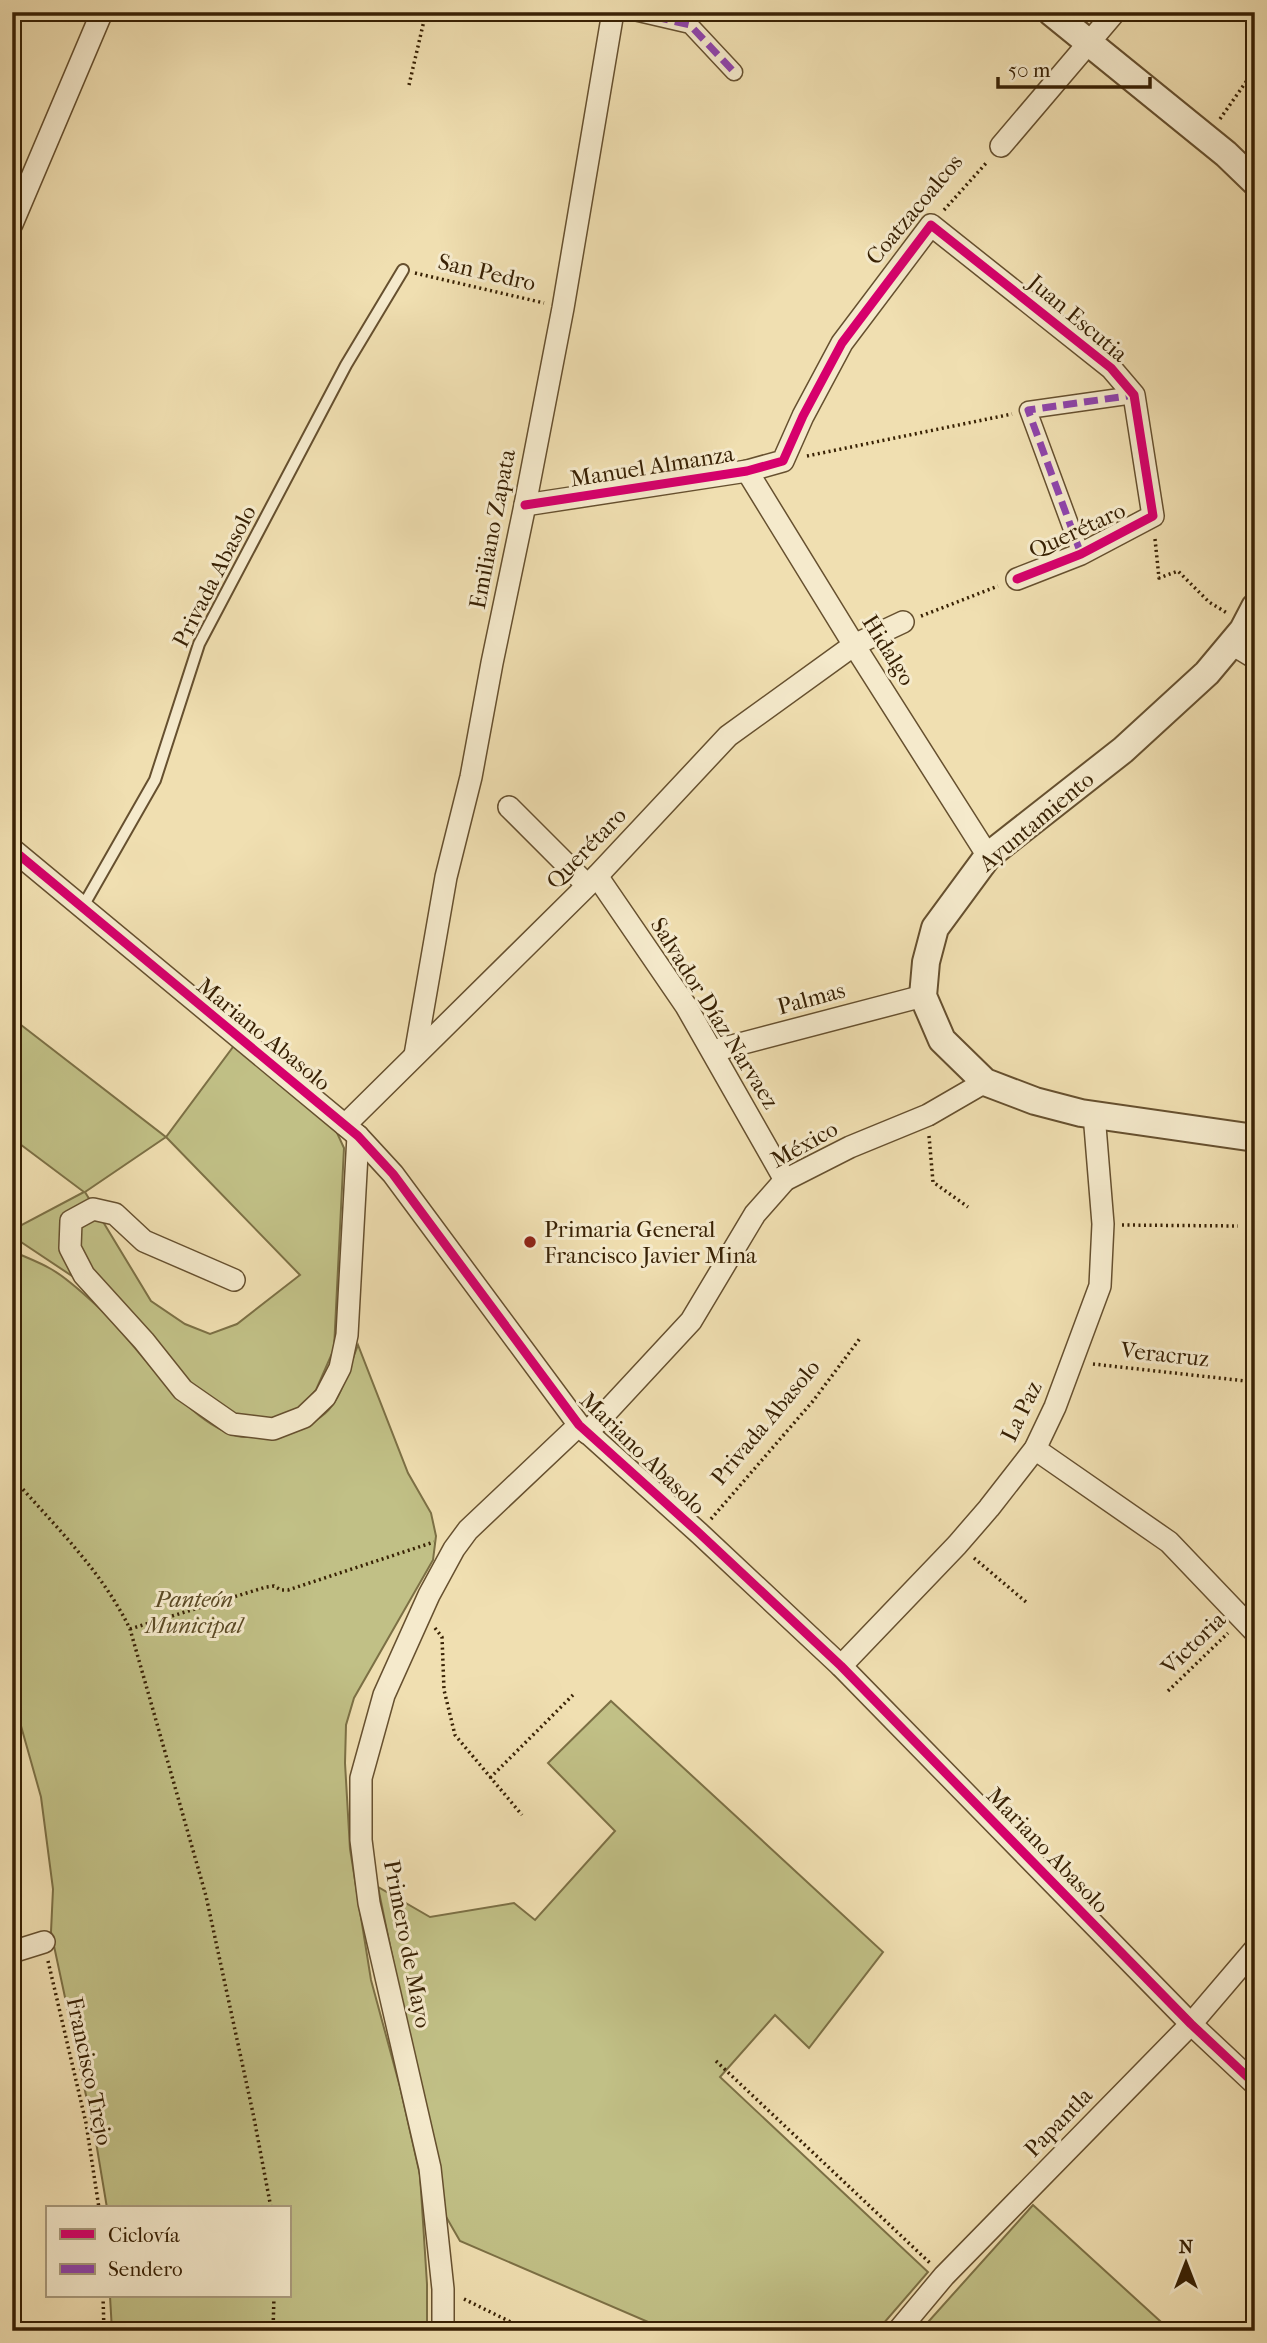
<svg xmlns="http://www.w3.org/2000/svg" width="1267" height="2343" viewBox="0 0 1267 2343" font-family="'IM FELL French Canon',serif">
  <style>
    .green { fill: #c1c086; stroke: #7c7045; stroke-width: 2; fill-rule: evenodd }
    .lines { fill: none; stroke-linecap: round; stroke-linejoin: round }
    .service-casing { stroke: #66502f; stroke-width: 14 }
    .pedestrian-casing { stroke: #66502f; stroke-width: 19 }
    .minor-casing { stroke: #66502f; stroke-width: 24 }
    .tertiary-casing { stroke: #66502f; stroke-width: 30 }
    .path { stroke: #382104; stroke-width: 3.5; stroke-dasharray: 2 3.5; stroke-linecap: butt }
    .service { stroke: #f5eacc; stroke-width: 10 }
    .pedestrian { stroke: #f5eacc; stroke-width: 16 }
    .minor { stroke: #f5eacc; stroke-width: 21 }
    .tertiary { stroke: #f5eacc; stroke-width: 26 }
    .quiet { stroke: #8e44ad; stroke-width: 7; stroke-dasharray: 14 7; stroke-linecap: butt }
    .cycleway-casing { stroke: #f5eacc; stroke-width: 13 }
    .cycleway { stroke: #d6006c; stroke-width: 9 }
    .poi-dot { fill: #8f2418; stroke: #f5eacc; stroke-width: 2.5 }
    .labels { text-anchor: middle; stroke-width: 6; stroke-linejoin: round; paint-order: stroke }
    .street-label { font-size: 23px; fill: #382104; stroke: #f5eacc }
    .poi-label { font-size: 23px; fill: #382104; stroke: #f5eacc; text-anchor: start }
    .park-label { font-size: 23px; font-style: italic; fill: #5a4924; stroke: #f5eacc }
  </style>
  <rect width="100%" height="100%" fill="#f0dfb1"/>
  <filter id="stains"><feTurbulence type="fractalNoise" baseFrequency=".00286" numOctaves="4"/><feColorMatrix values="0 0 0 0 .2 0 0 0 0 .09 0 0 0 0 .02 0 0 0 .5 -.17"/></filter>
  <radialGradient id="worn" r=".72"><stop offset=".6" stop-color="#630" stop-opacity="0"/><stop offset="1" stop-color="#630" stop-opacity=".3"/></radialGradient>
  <!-- green -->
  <g class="green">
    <path d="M 12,1018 L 166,1137 L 236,1043 L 333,1124 L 344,1148 L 334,1349 L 316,1390 L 297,1412 L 270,1423 L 239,1421 L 205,1403 L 93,1290 L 12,1236 L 12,1230 L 84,1192 L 12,1138 ZM 166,1137 L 300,1275 L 237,1324 L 210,1334 L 185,1324 L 151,1301 L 85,1192 Z"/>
    <path d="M 12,1251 C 25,1257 39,1262 51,1269 C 67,1278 83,1293 97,1306 C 137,1343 183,1421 237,1436 C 250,1439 266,1435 279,1433 C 339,1421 338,1396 358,1345 L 408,1473 L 431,1513 L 436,1536 L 433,1560 L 354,1698 L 346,1725 L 345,1763 L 350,1849 L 371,1980 L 400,2087 L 420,2175 L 427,2284 L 427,2331 L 112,2331 L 110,2296 L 289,2296 L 289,2208 L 107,2208 L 96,2142 L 51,1932 L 53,1889 L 41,1797 L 12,1694 Z"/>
    <path d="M 611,1701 L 883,1952 L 809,2048 L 775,2015 L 720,2077 L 928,2272 L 877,2331 L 669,2331 L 460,2241 L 445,2215 L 378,1887 L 430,1917 L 514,1903 L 535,1920 L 615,1831 L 548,1763 Z"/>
    <path d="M 1033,2205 L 1171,2331 L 920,2331 Z"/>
  </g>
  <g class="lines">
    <defs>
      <path id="service" d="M 82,908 L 155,780 L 199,644 L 346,365 L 403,270"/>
      <g id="pedestrian">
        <path d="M 634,12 L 690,25 L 734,72"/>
        <path d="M 1081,554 L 1028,410 L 1134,395"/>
      </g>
      <g id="minor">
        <path d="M 1001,146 L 1115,12"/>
        <path d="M 12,224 L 102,12"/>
        <path d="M 747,471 L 854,645 L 988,856"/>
        <path d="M 525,505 L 747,471 L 783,461 L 803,416 L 842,343 L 931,225 L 1111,368 L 1134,395 L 1153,516 L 1081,554 L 1017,579"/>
        <path d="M 1232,644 L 1255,658"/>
        <path d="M 509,807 L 587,885"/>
        <path d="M 12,849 L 358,1136 L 393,1174 L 579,1425 L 699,1533 L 841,1666 L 1191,2024 L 1255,2084"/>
        <path d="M 597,876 L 686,1006 L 785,1180"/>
        <path d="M 713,1051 L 923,996"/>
        <path d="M 415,1055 L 446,877 L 471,777 L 492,663 L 525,505 L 563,308 L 613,12"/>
        <path d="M 345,1125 L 597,876 L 728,736 L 854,645 L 903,622"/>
        <path d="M 234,1280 L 144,1241 L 115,1214 L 93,1209 L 71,1221 L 70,1248 L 84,1275 L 144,1341 L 183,1390 L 232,1424 L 273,1429 L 304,1417 L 325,1397 L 340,1368 L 347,1335 L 358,1136"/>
        <path d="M 587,1433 L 691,1321 L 755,1214 L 785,1180 L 850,1147 L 928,1115 L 985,1082"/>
        <path d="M 1035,1449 L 1169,1542 L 1255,1632"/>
        <path d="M 841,1666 L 957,1545 L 989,1508 L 1035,1449 L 1055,1407 L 1100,1286 L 1103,1224 L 1094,1114"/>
        <path d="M 12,1952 L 44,1942"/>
        <path d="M 443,2331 L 443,2289 L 430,2168 L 369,1903 L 361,1840 L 361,1778 L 384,1695 L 429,1595 L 454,1549 L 468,1530 L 579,1425"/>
        <path d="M 898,2331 L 944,2276 L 1191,2024 L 1255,1949"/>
      </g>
      <g id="tertiary">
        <path d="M 1051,12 L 1226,154 L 1255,182"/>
        <path d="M 1255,607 L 1243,630 L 1207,673 L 1123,750 L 988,856 L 935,928 L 926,962 L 923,996 L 942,1040 L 985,1082 L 1035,1101 L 1081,1113 L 1255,1138"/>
      </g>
    </defs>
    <!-- service casing -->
    <use href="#service" class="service-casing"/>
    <!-- pedestrian casing -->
    <use href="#pedestrian" class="pedestrian-casing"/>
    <!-- minor casing -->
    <use href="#minor" class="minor-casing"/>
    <!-- tertiary casing -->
    <use href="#tertiary" class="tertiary-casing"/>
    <!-- path -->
    <g class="path">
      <path d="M 409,85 L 426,12"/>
      <path d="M 1220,119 L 1255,69"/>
      <path d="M 944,210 L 988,161"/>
      <path d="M 415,273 L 544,303"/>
      <path d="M 807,456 L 1012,414"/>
      <path d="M 1155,539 L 1159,578 L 1178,571 L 1209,602 L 1227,613"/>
      <path d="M 921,616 L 998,586"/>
      <path d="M 929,1136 L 933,1182 L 968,1207"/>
      <path d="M 1122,1225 L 1238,1226"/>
      <path d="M 1093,1364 L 1255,1382"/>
      <path d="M 12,1477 C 54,1525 102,1571 130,1629 L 206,1896 L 254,2118 L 271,2208"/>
      <path d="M 711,1519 L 813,1401 L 861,1337"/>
      <path d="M 974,1558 L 1026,1602"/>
      <path d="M 435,1628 L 442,1637 L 444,1690 L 455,1735 L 522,1815"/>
      <path d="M 130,1629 L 266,1587 L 274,1586 L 281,1590 L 288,1590 L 434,1542"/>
      <path d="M 1168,1691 L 1228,1633"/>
      <path d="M 490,1778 L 573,1695"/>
      <path d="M 48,1961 L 86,2123 L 99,2208"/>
      <path d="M 716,2061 L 931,2264"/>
      <path d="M 103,2296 L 104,2331"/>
      <path d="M 464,2299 L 529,2331"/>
      <path d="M 273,2331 L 274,2296"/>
    </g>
    <!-- service -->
    <use href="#service" class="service"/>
    <!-- pedestrian -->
    <use href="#pedestrian" class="pedestrian"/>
    <!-- minor -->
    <use href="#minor" class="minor"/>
    <!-- tertiary -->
    <use href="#tertiary" class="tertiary"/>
    <!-- quiet -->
    <g class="quiet">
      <path d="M 634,12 L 690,25 L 734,72"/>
      <path d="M 1081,554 L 1028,410 L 1134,395"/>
    </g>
    <defs>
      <g id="cycleway">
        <path d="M 525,505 L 747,471 L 783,461 L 803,416 L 842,343 L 931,225 L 1111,368 L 1134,395 L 1153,516 L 1081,554 L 1017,579"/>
        <path d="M 12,849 L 358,1136 L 393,1174 L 579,1425 L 699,1533 L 841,1666 L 1191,2024 L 1255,2084"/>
      </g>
    </defs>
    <!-- cycleway casing -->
    <use href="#cycleway" class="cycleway-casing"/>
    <!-- cycleway -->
    <use href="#cycleway" class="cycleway"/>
  </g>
  <!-- markers -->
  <circle class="poi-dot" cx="530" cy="1242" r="7"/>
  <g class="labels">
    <!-- street labels -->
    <g class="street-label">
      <text transform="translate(914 209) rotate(-50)" y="8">Coatzacoalcos</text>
      <text transform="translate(487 272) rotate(13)" y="8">San Pedro</text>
      <text transform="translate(1078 318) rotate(40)" y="8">Juan Escutia</text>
      <text transform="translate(652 466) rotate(-9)" y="8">Manuel Almanza</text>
      <text transform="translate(492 529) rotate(-79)" y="8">Emiliano Zapata</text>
      <text transform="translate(1077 530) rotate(-25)" y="8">Querétaro</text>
      <text transform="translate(214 576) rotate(-63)" y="8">Privada Abasolo</text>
      <text transform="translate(889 650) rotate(58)" y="8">Hidalgo</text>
      <text transform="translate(1036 821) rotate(-40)" y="8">Ayuntamiento</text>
      <text transform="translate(586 848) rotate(-46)" y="8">Querétaro</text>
      <text transform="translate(811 998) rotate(-15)" y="8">Palmas</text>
      <text transform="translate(715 1013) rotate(58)" y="8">Salvador Díaz Narvaez</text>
      <text transform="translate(264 1034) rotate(39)" y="8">Mariano Abasolo</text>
      <text transform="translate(804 1144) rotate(-29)" y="8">México</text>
      <text transform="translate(1165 1354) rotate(6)" y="8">Veracruz</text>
      <text transform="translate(1021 1411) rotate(-64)" y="8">La Paz</text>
      <text transform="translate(765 1422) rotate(-50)" y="8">Privada Abasolo</text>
      <text transform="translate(643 1453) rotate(44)" y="8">Mariano Abasolo</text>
      <text transform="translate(1193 1643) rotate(-44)" y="8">Victoria</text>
      <text transform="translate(1048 1850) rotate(46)" y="8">Mariano Abasolo</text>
      <text transform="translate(408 1944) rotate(79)" y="8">Primero de Mayo</text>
      <text transform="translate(90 2071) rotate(78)" y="8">Francisco Trejo</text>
      <text transform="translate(1058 2122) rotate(-46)" y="8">Papantla</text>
    </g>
    <!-- poi labels -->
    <g class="poi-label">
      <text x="544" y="1237">Primaria General<tspan x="544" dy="26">Francisco Javier Mina</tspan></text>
    </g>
    <!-- park labels -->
    <g class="park-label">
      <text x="194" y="1607">Panteón<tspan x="194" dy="26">Municipal</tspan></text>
    </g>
  </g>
  <!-- margin -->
  <rect width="1267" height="2343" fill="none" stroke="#f0dfb1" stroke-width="42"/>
  <rect x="14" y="14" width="1239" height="2315" fill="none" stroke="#382104" stroke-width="3.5"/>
  <rect x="21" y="21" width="1225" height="2301" fill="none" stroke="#382104" stroke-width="2"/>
  <!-- legend -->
  <rect x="46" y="2206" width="245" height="91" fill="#f5eacc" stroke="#a99a7c" stroke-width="2"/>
  <rect x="60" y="2229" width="35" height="10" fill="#d6006c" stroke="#a99a7c" stroke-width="2"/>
  <text x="108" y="2242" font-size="21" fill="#382104">Ciclovía</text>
  <rect x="60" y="2264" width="35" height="10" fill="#8e44ad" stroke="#a99a7c" stroke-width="2"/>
  <text x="108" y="2276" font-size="21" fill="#382104">Sendero</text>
  <!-- north arrow -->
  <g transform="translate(1186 2263)" stroke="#f5eacc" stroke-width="5" paint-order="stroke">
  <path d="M0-5L12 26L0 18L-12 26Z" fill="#382104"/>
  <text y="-10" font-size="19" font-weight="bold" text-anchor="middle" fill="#382104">N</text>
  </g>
  <!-- scale -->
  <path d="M998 77v10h152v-10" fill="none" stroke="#382104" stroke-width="3.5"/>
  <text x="1008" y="77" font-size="21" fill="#382104" stroke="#f5eacc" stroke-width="5" paint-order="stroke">50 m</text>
  <rect width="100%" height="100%" filter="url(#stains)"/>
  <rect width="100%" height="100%" fill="url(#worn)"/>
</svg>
